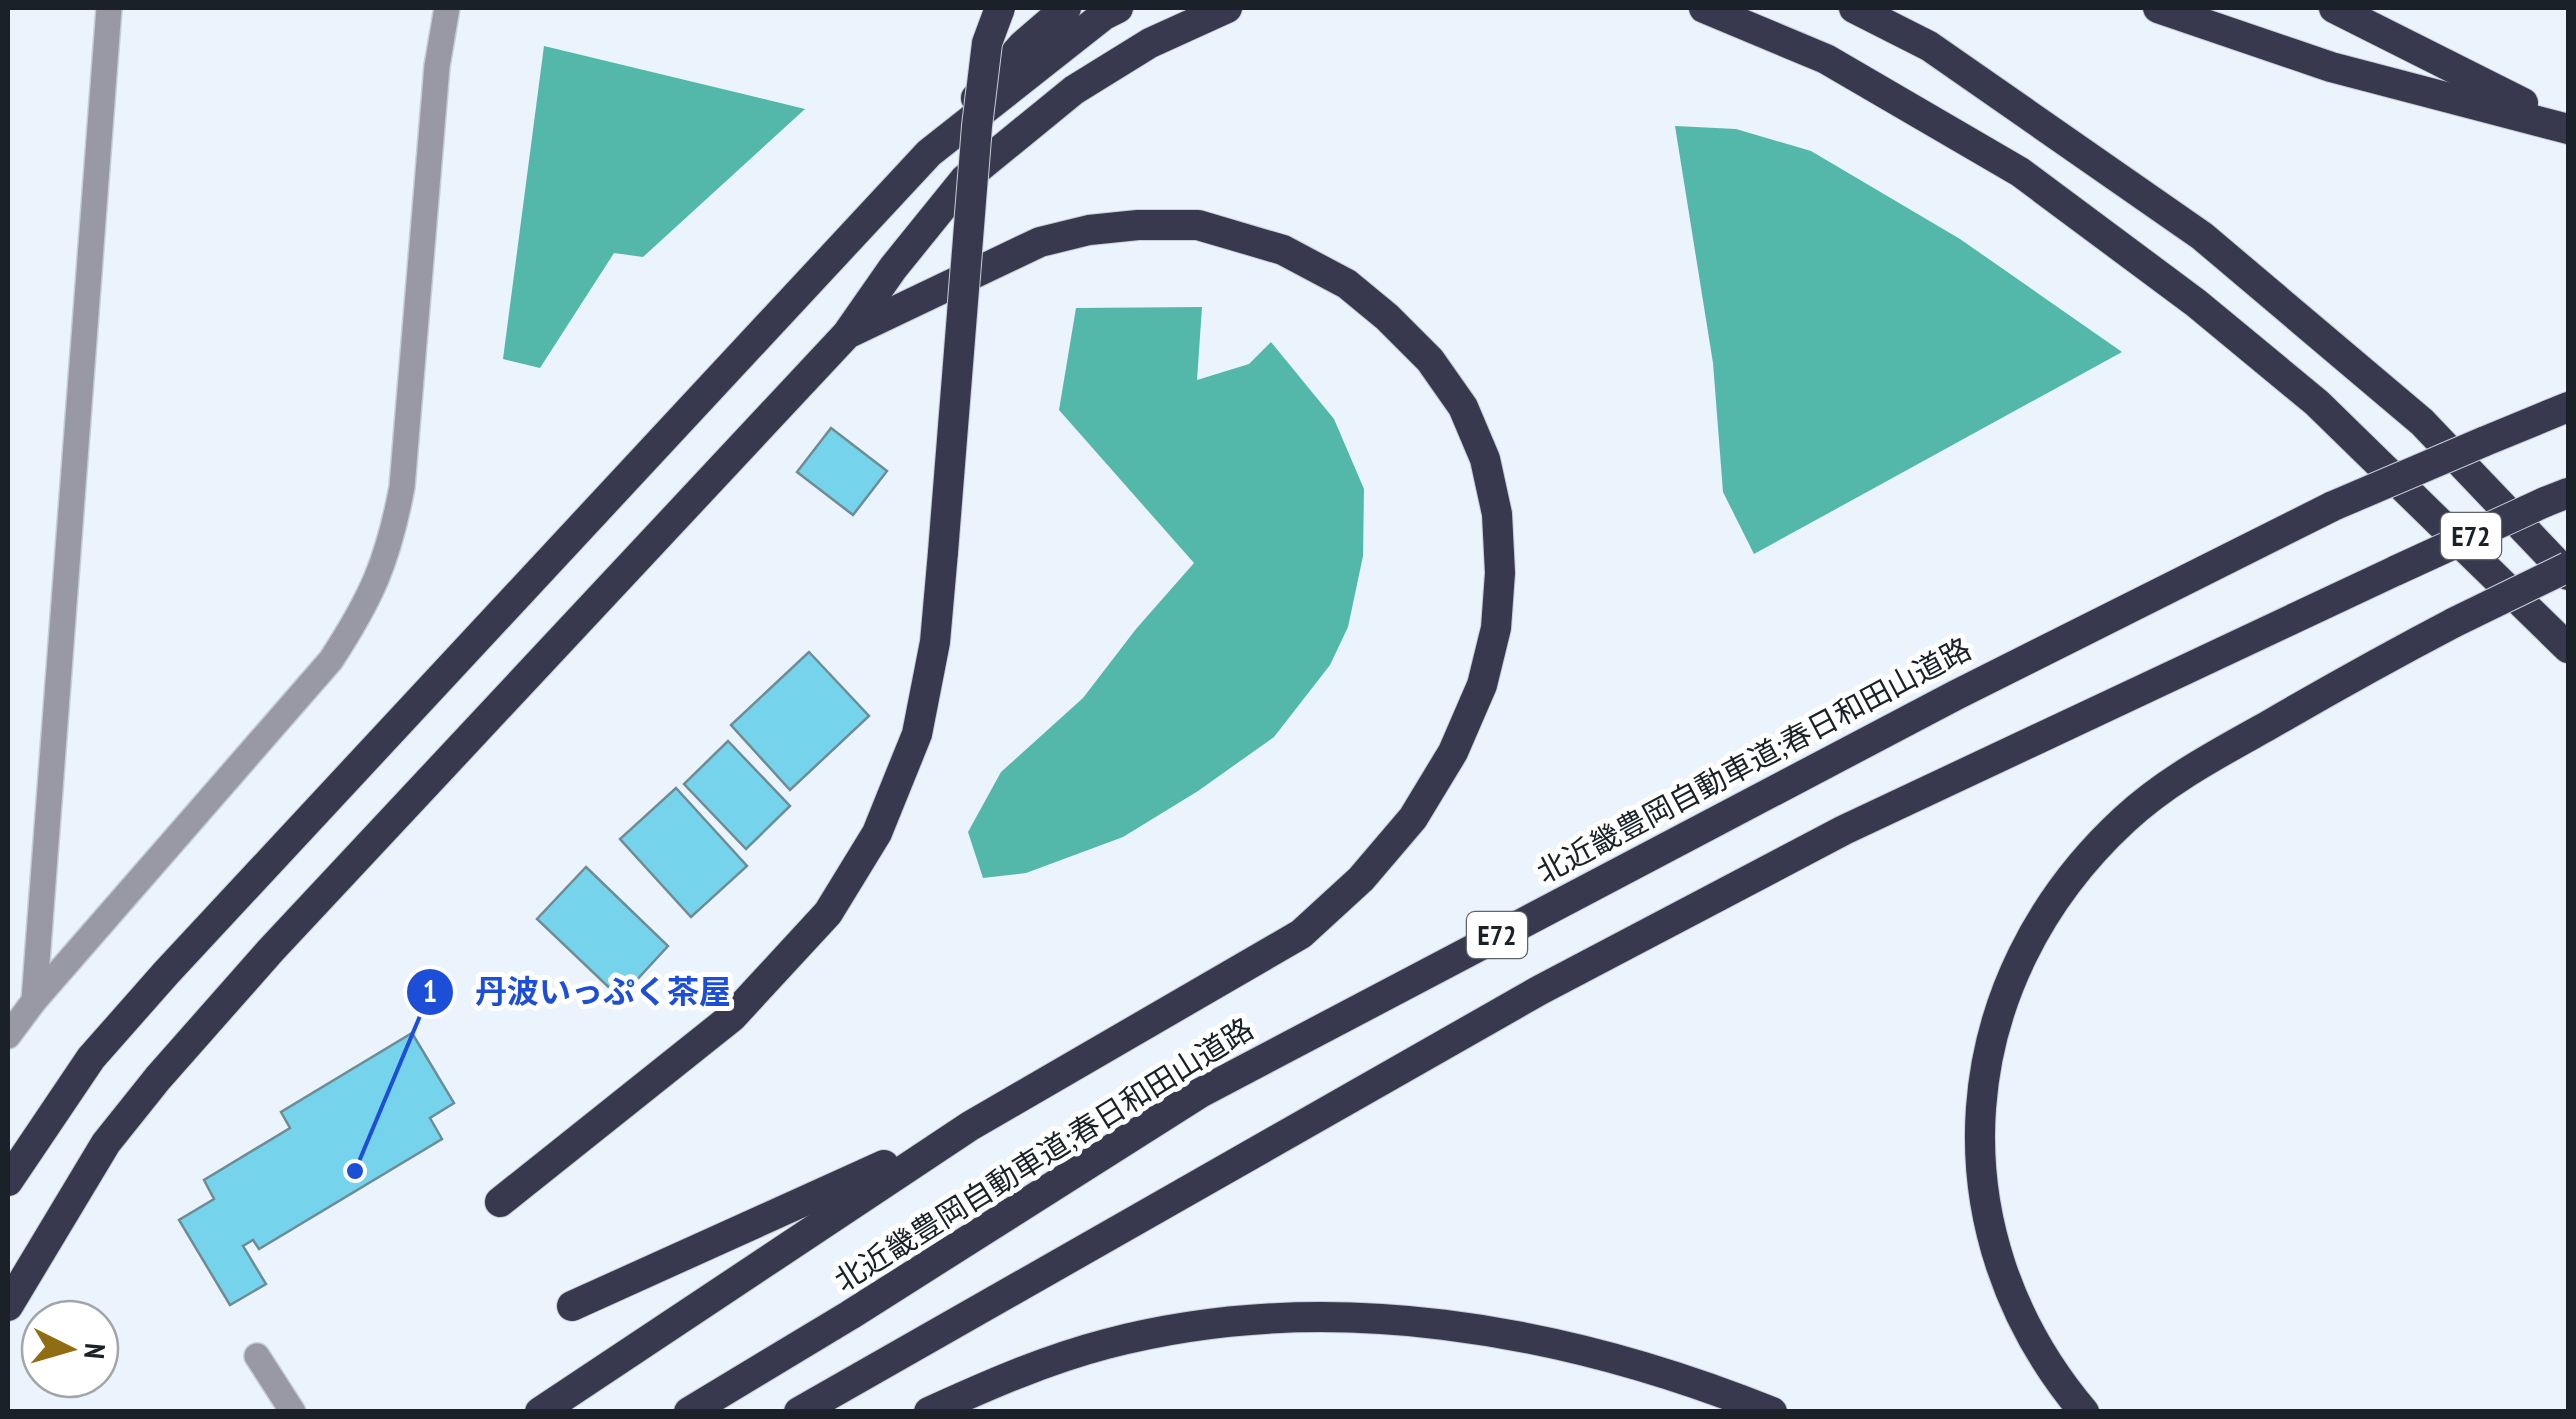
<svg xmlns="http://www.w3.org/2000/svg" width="2576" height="1419" viewBox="0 0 2576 1419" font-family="'PT Sans Narrow','Noto Sans JP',sans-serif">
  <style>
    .water { fill: #53b7aa }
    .building { fill: #75d4ec; stroke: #6e8c95; stroke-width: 2.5 }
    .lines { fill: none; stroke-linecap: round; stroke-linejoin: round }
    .minor-casing { stroke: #c5cdd6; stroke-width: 28 }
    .highway-casing { stroke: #c5cdd6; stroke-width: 32 }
    .minor { stroke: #9899a5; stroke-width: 25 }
    .highway { stroke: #38394e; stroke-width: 30 }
    .highway-bridge-casing { stroke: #c5cdd6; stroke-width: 32; stroke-linecap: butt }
    .highway-bridge { stroke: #38394e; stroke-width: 30 }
    .labels { text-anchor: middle; stroke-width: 10; stroke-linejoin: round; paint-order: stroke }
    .shield { fill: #fff; stroke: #5f6469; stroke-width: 2.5 }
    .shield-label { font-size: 28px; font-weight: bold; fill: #1a2129 }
    .street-label { font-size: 30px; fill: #1a2129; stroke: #fff }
    .leader { fill: none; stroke: #1d4ed8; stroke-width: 4 }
    .callout-dot { fill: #1d4ed8; stroke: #fff; stroke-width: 4 }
    .mark-label { font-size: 30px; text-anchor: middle; font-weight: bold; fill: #fff }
    .callout-label { font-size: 32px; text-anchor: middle; font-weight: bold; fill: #1d4ed8; stroke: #fff; stroke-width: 10; stroke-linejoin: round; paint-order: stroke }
  </style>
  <rect width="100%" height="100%" fill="#ebf3fc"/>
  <!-- water -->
  <g class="water">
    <path d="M 544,46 L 805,109 L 643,257 L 614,253 L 540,368 L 503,359 Z"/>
    <path d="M 1675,126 L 1736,129 L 1811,151 L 1960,239 L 2122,352 L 1754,554 L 1723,492 L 1713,363 Z"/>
    <path d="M 1202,307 L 1197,380 L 1249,364 L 1271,342 L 1334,419 L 1364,489 L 1363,556 L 1348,627 L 1330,665 L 1274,737 L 1198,791 L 1123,837 L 1026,873 L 983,878 L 968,832 L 1001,772 L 1083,698 L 1136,629 L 1194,563 L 1059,410 L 1076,308 Z"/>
  </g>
  <!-- building -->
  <g class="building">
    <path d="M 831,428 L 887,471 L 853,515 L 797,472 Z"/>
    <path d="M 809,652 L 869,716 L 790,790 L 731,725 Z"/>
    <path d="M 728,741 L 790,806 L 746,849 L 684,784 Z"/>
    <path d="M 676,788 L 747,866 L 691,917 L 620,839 Z"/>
    <path d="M 586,867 L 668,946 L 620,998 L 537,919 Z"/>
    <path d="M 412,1033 L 454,1103 L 430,1118 L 442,1139 L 259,1249 L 253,1240 L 243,1246 L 266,1284 L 230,1305 L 179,1220 L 214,1199 L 204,1180 L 290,1128 L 281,1112 Z"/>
  </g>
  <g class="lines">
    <defs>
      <g id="minor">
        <path d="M 34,1001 L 109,8"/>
        <path d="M 8,1036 L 34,1001 L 331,660 C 372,597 388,561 402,487 L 437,66 L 447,8"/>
        <path d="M 257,1356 L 293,1412"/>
      </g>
      <g id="highway">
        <path d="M 1704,8 L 1826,59 L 2020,172 L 2196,303 L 2317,403 L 2568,648"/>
        <path d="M 1854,8 L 1929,46 L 2202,236 L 2422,422 L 2568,575"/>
        <path d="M 2158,8 L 2331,67 L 2568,129"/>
        <path d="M 2334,8 L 2523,103"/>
        <path d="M 976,98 L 1023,45 L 1066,8"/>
        <path d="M 849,331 L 893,268 L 965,179 L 1074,90 L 1150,43 L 1227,8"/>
        <path d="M 2483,442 L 2568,407"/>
        <path d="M 2545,502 L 2568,493"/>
        <path d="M 8,1181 L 91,1058 L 166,973 L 929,153 L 1104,15 L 1118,8"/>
        <path d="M 500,1202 L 732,1017 L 828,913 L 877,833 L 917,734 L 935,642 L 943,552"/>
        <path d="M 8,1306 L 106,1143 L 158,1078 L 271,950 L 847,334 L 1040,242 L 1089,230 L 1138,225 L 1198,225 L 1283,250 L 1347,284 L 1387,317 L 1430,360 L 1463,407 L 1485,459 L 1497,514 L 1500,573 L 1496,628 L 1482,685 L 1453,752 L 1413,818 L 1361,879 L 1301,934 L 970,1126 L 540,1412"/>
        <path d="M 572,1306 L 884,1165"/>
        <path d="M 689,1412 L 850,1315 L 1200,1093 L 1956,695 L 2333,506"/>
        <path d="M 799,1412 L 1540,990 L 1844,830 L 2397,570"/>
        <path d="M 929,1412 C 986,1386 1045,1360 1106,1344 C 1327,1286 1563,1328 1772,1412"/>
        <path d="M 2084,1412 C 1930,1230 1950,981 2124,820 C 2167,780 2219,753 2269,725 C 2331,689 2392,655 2455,622"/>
      </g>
    </defs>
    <!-- minor casing -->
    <use href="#minor" class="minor-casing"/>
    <!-- highway casing -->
    <use href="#highway" class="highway-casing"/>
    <!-- minor -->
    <use href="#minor" class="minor"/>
    <!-- highway -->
    <use href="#highway" class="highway"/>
    <defs>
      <g id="highway-bridge">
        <path d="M 2333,506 L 2483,442"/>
        <path d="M 943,552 L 977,126 L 987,43 L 1000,8"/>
        <path d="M 2397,570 L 2545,502"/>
        <path d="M 2455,622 L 2568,567"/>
      </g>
    </defs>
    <!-- highway-bridge casing -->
    <use href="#highway-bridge" class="highway-bridge-casing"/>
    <!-- highway-bridge -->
    <use href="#highway-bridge" class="highway-bridge"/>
  </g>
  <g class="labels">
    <!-- shield labels -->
    <g class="shield">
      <rect x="2441" y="513" width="60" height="46" rx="8"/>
      <rect x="1467" y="912" width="60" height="46" rx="8"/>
    </g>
    <g class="shield-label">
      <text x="2471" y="546">E72</text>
      <text x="1497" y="945">E72</text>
    </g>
    <!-- street labels -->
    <g class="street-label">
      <text transform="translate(1754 761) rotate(-28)" y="10">北近畿豊岡自動車道;春日和田山道路</text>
      <text transform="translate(1044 1155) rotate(-32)" y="10">北近畿豊岡自動車道;春日和田山道路</text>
    </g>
  </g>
  <!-- callouts -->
  <path class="leader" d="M355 1171L430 992"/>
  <g class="callout-dot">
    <circle cx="355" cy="1171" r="10"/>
    <circle cx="430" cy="992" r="25"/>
  </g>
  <g class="mark-label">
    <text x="430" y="1002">1</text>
  </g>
  <g class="callout-label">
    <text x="603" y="1003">丹波いっぷく茶屋</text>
  </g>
  <!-- border -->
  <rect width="2576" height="1419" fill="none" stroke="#1a2129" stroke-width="20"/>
  <!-- north arrow -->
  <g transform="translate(70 1349) rotate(95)"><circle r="48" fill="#ffffff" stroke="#a3a6a9" stroke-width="2.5"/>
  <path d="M0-8L18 38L0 25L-18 38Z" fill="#906d12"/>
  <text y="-15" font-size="28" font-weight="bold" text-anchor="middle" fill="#1a2129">N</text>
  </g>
</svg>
